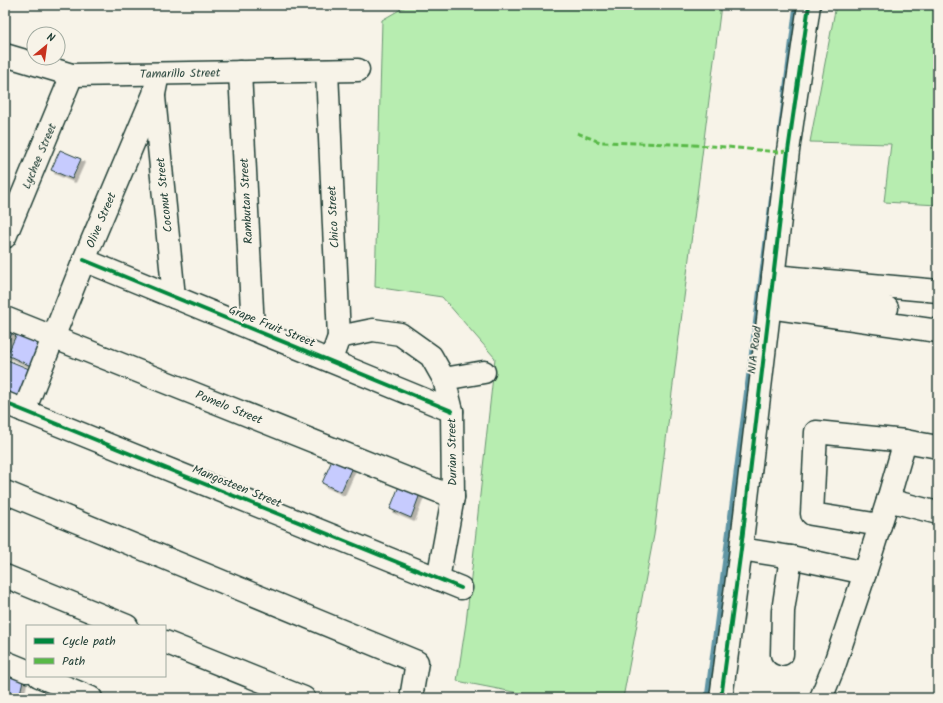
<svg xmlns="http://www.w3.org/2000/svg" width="943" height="703" viewBox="0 0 943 703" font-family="Kalam,sans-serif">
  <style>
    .green { fill: #b7edb0; stroke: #6b9572 }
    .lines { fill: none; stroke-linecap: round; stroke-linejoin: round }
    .stream { stroke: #6195a4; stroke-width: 5 }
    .building { fill: #c6cbfe; stroke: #1f3d34; filter: url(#shadow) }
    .minor-casing { stroke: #1f3d34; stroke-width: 25 }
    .minor { stroke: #f7f3e8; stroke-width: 22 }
    .quiet { stroke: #58b947; stroke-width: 3; stroke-dasharray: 6 3; stroke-linecap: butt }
    .cycleway-casing { stroke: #f7f3e8; stroke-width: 6 }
    .cycleway { stroke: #00873e; stroke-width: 4 }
    .labels { text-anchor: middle; stroke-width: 4; stroke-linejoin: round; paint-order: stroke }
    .street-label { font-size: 12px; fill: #1f3d34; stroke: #f7f3e8 }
  </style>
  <defs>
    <filter id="shadow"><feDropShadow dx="3.5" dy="3.5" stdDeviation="0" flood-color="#0004"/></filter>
  </defs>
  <rect width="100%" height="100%" fill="#f7f3e8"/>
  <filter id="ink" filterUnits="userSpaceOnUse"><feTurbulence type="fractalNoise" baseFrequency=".025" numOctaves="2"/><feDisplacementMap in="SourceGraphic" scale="8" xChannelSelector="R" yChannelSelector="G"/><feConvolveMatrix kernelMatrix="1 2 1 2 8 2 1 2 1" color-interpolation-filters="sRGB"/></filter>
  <g filter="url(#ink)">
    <!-- green -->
    <g class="green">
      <path d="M 408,5 L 721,5 L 654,535 L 623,698 L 544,698 L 457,681 L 466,623 L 495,358 L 442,297 L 375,287 L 382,20 Z"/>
      <path d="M 836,5 L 938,5 L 938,205 L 884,202 L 891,144 L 810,142 Z"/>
    </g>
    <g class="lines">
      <!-- stream -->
      <g class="stream">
        <path d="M 780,132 L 796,5"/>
        <path d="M 707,698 L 774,179"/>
      </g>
    </g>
    <!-- building -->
    <g class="building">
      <path d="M 60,150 L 81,159 L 72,179 L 51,170 Z"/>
      <path d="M 5,327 L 13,331 L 5,349 Z"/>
      <path d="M 18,331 L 42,342 L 31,366 L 7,355 Z"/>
      <path d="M 5,359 L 34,371 L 23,400 L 5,393 Z"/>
      <path d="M 333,458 L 352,467 L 341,492 L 322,483 Z"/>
      <path d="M 399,486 L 420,494 L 411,518 L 390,509 Z"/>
      <path d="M 5,672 L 24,676 L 19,698 L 5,698 Z"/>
    </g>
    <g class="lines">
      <defs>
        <g id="minor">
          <path d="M 5,55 L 72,75 L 358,70"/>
          <path d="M 327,71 L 339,337 L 334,351"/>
          <path d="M 240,72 L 253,329"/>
          <path d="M 154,97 L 174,297"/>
          <path d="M 5,237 L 72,75"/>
          <path d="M 84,260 L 452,411"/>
          <path d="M 773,276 L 938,291"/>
          <path d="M 771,291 L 887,308"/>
          <path d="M 769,307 L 938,331"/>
          <path d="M 5,318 L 453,497"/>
          <path d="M 339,337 L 373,330 L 400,334 L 431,356 L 444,379 L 452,411 L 453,497 L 438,579"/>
          <path d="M 444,379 L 484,372"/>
          <path d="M 5,403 L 461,588"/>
          <path d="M 24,411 L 84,260 L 154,94 L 158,74"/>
          <path d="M 5,492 L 417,662 L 411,698"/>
          <path d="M 888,500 L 905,441"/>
          <path d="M 880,525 L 812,514 L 816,432 L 905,441 L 938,447"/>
          <path d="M 741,549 L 791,557 L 865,573 L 888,500 L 938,513"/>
          <path d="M 5,576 L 127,626"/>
          <path d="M 165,642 L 304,698"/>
          <path d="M 782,654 L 783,611 L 791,557"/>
          <path d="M 5,662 L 27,671"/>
          <path d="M 39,676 L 91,698"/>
          <path d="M 721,698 L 741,549 L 788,151 L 809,5"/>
          <path d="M 821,698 L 834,666 L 865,573"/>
        </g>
      </defs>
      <!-- minor casing -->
      <use href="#minor" class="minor-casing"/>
      <!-- minor -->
      <use href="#minor" class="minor"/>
      <!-- quiet -->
      <path class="quiet" d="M 577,133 L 600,142 L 675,144 L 727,147 L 778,152 L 788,151"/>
      <defs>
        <g id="cycleway">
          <path d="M 84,260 L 452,411"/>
          <path d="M 5,403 L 461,588"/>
          <path d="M 721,698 L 741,549 L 788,151 L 809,5"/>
        </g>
      </defs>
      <!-- cycleway casing -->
      <use href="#cycleway" class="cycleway-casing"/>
      <!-- cycleway -->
      <use href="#cycleway" class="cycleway"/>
    </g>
  </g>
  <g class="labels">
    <!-- street labels -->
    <g class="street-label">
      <text transform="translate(180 73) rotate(-1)" y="4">Tamarillo Street</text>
      <text transform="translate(39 156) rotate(-67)" y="4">Lychee Street</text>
      <text transform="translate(164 195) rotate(-96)" y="4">Coconut Street</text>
      <text transform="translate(246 201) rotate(-93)" y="4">Rambutan Street</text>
      <text transform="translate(333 217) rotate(-93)" y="4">Chico Street</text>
      <text transform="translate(101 220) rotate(-67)" y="4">Olive Street</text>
      <text transform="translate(272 326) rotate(22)" y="4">Grape Fruit Street</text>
      <text transform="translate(754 350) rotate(-83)" y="4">NIA Road</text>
      <text transform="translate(229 407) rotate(22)" y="4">Pomelo Street</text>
      <text transform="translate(452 452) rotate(-91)" y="4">Durian Street</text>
      <text transform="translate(237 486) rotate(22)" y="4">Mangosteen Street</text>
    </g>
  </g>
  <!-- margin -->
  <rect width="943" height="703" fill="none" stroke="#f7f3e8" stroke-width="20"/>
  <rect x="10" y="10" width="923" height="683" fill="none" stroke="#1f3d34" stroke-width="1.5" filter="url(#ink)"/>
  <!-- legend -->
  <rect x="26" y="625" width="140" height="52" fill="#f7f3e8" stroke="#a1aaa0"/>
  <rect x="34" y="638" width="20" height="6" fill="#00873e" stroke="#a1aaa0"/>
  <text x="62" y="645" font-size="12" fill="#1f3d34">Cycle path</text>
  <rect x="34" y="658" width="20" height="6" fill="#58b947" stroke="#a1aaa0"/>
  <text x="62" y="665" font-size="12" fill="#1f3d34">Path</text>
  <!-- north arrow -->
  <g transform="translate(46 46) rotate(29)"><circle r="19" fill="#f7f3e8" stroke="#a1aaa0"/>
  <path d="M0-3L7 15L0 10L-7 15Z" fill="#c8321e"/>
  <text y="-6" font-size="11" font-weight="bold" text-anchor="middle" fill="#1f3d34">N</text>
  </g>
</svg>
